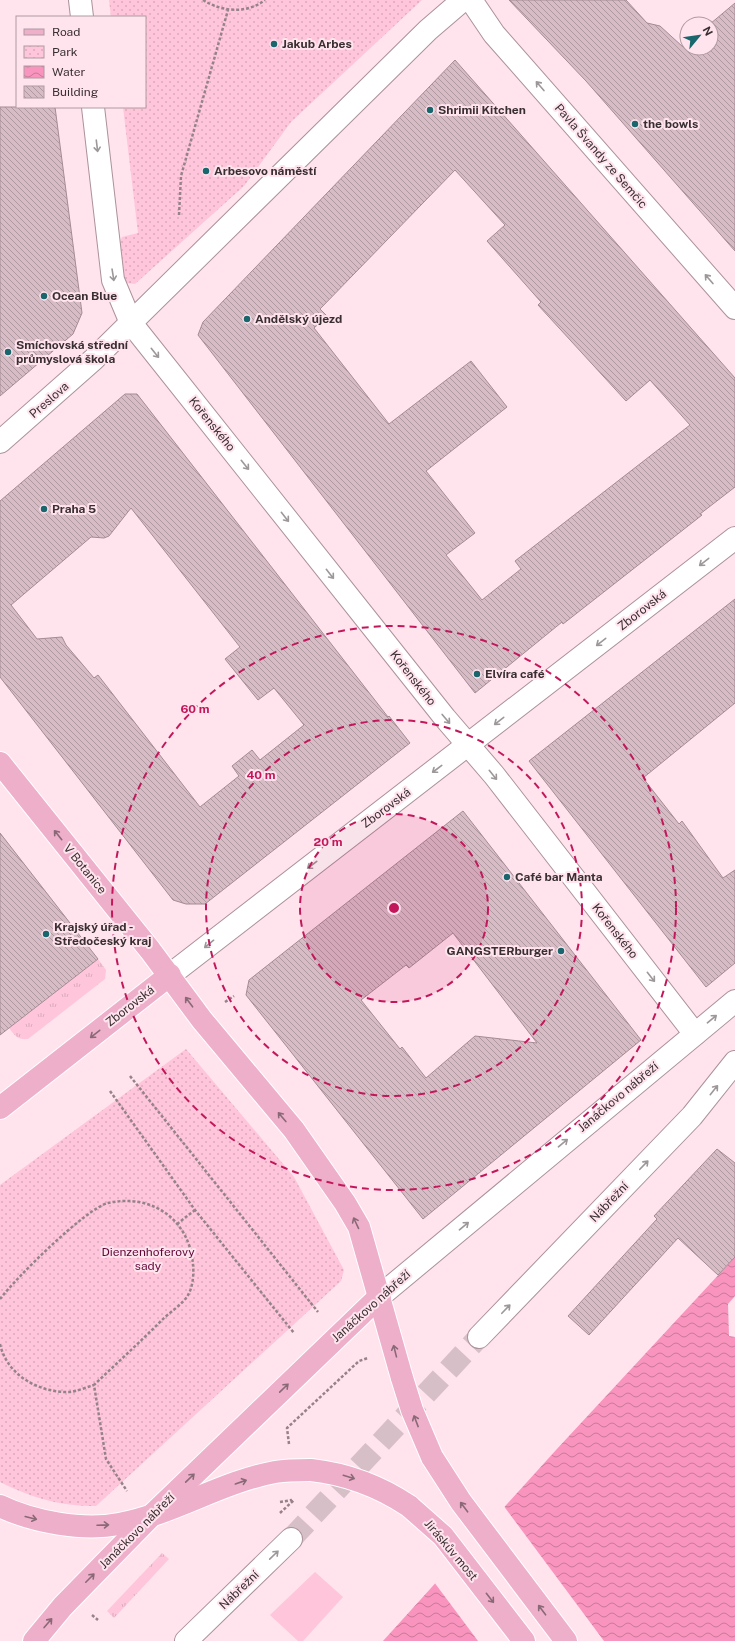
<svg xmlns="http://www.w3.org/2000/svg" width="735" height="1641" viewBox="0 0 735 1641" font-family="'Public Sans',sans-serif">
  <style>
    .grass { fill: url(#grass-tufts) }
    .park { fill: url(#park-dots) }
    .pitch { fill: #ffc5da }
    .water { fill: url(#water-waves) }
    .pier { fill: #ffe3ed }
    .building { fill: url(#building-back-hatch); stroke: #a48b94; fill-rule: evenodd }
    .lines { fill: none; stroke-linecap: round; stroke-linejoin: round }
    .minor-tunnel { stroke: #d7bfc8; stroke-width: 22; stroke-dasharray: 22 11; stroke-linecap: butt }
    .minor-casing { stroke: #ab929b; stroke-width: 24 }
    .major-casing { stroke: #fff; stroke-width: 24 }
    .path { stroke: #96838a; stroke-width: 2.5; stroke-dasharray: 3 2; stroke-linecap: butt }
    .minor { stroke: #fff; stroke-width: 22 }
    .major { stroke: #eeafca; stroke-width: 22 }
    .major-bridge-casing { stroke: #fff; stroke-width: 24; stroke-linecap: butt }
    .major-bridge { stroke: #eeafca; stroke-width: 22 }
    .oneway { stroke: #9c9798 }
    .oneway2 { stroke: #8a6976 }
    .ring { fill: none; stroke: #c2185b; stroke-width: 2; stroke-dasharray: 7 5 }
    .poi-dot { fill: #19666d; stroke: #ffe3ed; stroke-width: 1.5 }
    .labels { text-anchor: middle; stroke-width: 4; stroke-linejoin: round; paint-order: stroke }
    .poi-label { font-size: 12px; font-weight: bold; fill: #392f32; stroke: #ffe3ed; text-anchor: start }
    .street-label { font-size: 12px; fill: #392f32; stroke: #ffe3ed }
    .park-label { font-size: 12px; fill: #600637; stroke: #ffe3ed }
    .centre { fill: #c2185b; stroke: #ffe3ed; stroke-width: 2 }
    .ring-label { font-size: 12px; text-anchor: middle; font-weight: bold; fill: #c2185b; stroke: #ffe3ed; stroke-width: 4; stroke-linejoin: round; paint-order: stroke }
  </style>
  <defs>
    <pattern id="grass-tufts" width="24" height="20" patternUnits="userSpaceOnUse"><rect width="24" height="20" fill="#ffc5da"/><path d="M3 7l-1-3M5 7V3M7 7l1-3M15 17l-1-3M17 17v-4M19 17l1-3" fill="none" stroke="#dbaabc"/></pattern>
    <pattern id="park-dots" width="8" height="8" patternUnits="userSpaceOnUse"><rect width="8" height="8" fill="#ffc5da"/><path d="M2 2h.1M6 6h.1" fill="none" stroke="#dbaabc" stroke-width="1.8" stroke-linecap="round"/></pattern>
    <pattern id="water-waves" width="16" height="10" patternUnits="userSpaceOnUse"><rect width="16" height="10" fill="#f894bd"/><path d="M0 5q4-4 8 0t8 0" fill="none" stroke="#ca799a"/></pattern>
    <pattern id="building-back-hatch" width="6" height="6" patternUnits="userSpaceOnUse"><rect width="6" height="6" fill="#d7bcc6"/><path d="M-1 5l2 2M0 0l6 6M5-1l2 2" fill="none" stroke="#af99a1"/></pattern>
  </defs>
  <rect width="100%" height="100%" fill="#ffe3ed"/>
  <!-- grass -->
  <g class="grass">
    <path d="M 98,959 L 106,970 L 105,979 L 28,1039 C 18,1040 15,1036 9,1028 Z"/>
    <path d="M 162,1553 L 169,1559 L 114,1618 L 107,1611 Z"/>
  </g>
  <!-- park -->
  <g class="park">
    <path d="M 109,0 L 422,0 L 291,122 L 244,186 L 135,284 L 127,283 L 124,280 L 119,245 L 122,237 L 138,233 L 123,107 L 145,107 L 145,17 L 111,17 Z"/>
    <path d="M 186,1049 L 294,1177 L 344,1270 L 341,1281 L 96,1506 C 59,1506 33,1498 0,1482 L 0,1185 Z"/>
  </g>
  <!-- pitch -->
  <path class="pitch" d="M 315,1572 L 343,1597 L 303,1641 L 298,1641 L 270,1615 Z"/>
  <!-- water -->
  <path class="water" d="M 735,1257 L 735,1296 L 728,1304 L 729,1336 L 735,1337 L 735,1641 L 383,1641 L 556,1450 Z"/>
  <!-- pier -->
  <path class="pier" d="M 503,1505 L 604,1641 L 478,1641 L 434,1582 Z"/>
  <!-- building -->
  <g class="building">
    <path d="M 509,0 L 626,0 L 647,23 L 660,26 L 683,47 L 687,44 L 687,48 L 711,48 L 710,24 L 735,3 L 735,251 L 586,81 Z"/>
    <path d="M 455,60 L 735,378 L 735,487 L 700,514 L 702,515 L 563,624 L 562,622 L 475,693 L 198,335 L 203,322 ZM 455,170 L 505,225 L 487,241 L 541,302 L 538,305 L 626,401 L 650,380 L 690,425 L 515,561 L 521,569 L 482,600 L 446,555 L 475,533 L 426,471 L 507,407 L 471,361 L 389,424 L 314,328 L 327,316 L 320,309 Z"/>
    <path d="M 0,107 L 55,107 L 82,313 L 73,334 L 0,396 Z"/>
    <path d="M 125,394 L 137,394 L 388,717 L 389,716 L 410,743 L 205,904 L 186,904 L 173,900 L 0,677 L 0,501 ZM 131,508 L 240,647 L 225,659 L 258,700 L 274,688 L 304,725 L 260,760 L 252,750 L 232,766 L 239,776 L 200,807 L 98,675 L 94,678 L 66,645 L 62,637 L 37,639 L 11,605 L 91,537 L 104,538 L 109,536 Z"/>
    <path d="M 735,599 L 735,703 L 643,778 L 679,824 L 682,821 L 723,878 L 735,870 L 735,963 L 706,987 L 529,761 Z"/>
    <path d="M 463,811 L 641,1040 L 423,1219 L 246,995 L 249,980 ZM 453,933 L 537,1043 L 475,1036 L 426,1078 L 402,1047 L 400,1049 L 361,1000 L 406,965 L 409,968 Z"/>
    <path d="M 0,833 L 98,959 L 0,1035 Z"/>
    <path d="M 717,1149 L 735,1163 L 735,1257 L 718,1275 L 678,1238 L 589,1335 L 568,1316 L 657,1219 L 654,1216 Z"/>
  </g>
  <g class="lines">
    <!-- minor-tunnel -->
    <path class="minor-tunnel" d="M 291,1539 L 479,1337"/>
    <defs>
      <g id="minor">
        <path d="M 80,0 L 82,17"/>
        <path d="M 471,0 L 494,34 L 735,308"/>
        <path d="M 93,107 L 113,280 L 131,323 L 445,718 L 494,775 L 695,1034"/>
        <path d="M 0,442 L 94,359 L 428,30 L 463,0"/>
        <path d="M 170,975 L 735,538"/>
        <path d="M 380,1296 L 735,1001"/>
        <path d="M 479,1337 L 692,1116 L 735,1062"/>
        <path d="M 186,1641 L 291,1539"/>
      </g>
      <g id="major">
        <path d="M 0,763 L 150,950 L 202,1020 L 294,1130 L 345,1203 L 359,1227 L 402,1378"/>
        <path d="M 0,1108 L 170,975"/>
        <path d="M 432,1457 L 461,1502 L 566,1641"/>
        <path d="M 0,1506 C 33,1522 83,1531 119,1524 C 173,1514 221,1482 275,1472 C 287,1470 299,1470 311,1470"/>
        <path d="M 409,1506 L 443,1536 L 524,1641"/>
        <path d="M 34,1641 L 63,1606 L 152,1515 L 380,1296"/>
      </g>
    </defs>
    <!-- minor casing -->
    <use href="#minor" class="minor-casing"/>
    <!-- major casing -->
    <use href="#major" class="major-casing"/>
    <!-- path -->
    <g class="path">
      <path d="M 203,0 C 222,12 247,14 265,0"/>
      <path d="M 179,215 L 181,176 L 228,10"/>
      <path d="M 225,1002 L 234,996"/>
      <path d="M 130,1076 L 318,1312"/>
      <path d="M 110,1091 L 195,1210 L 294,1333"/>
      <path d="M 177,1224 L 195,1210"/>
      <path d="M 0,1299 C 16,1278 85,1209 108,1203 C 152,1193 190,1220 193,1265 C 194,1273 193,1287 188,1295 C 183,1304 170,1312 162,1320 C 140,1342 117,1363 94,1385 L 106,1459 L 127,1491"/>
      <path d="M 0,1344 C 7,1376 40,1393 70,1392 C 78,1391 87,1387 94,1385"/>
      <path d="M 289,1444 L 287,1428 L 359,1361 L 368,1358"/>
      <path d="M 280,1502 L 292,1500"/>
      <path d="M 280,1513 L 294,1500"/>
      <path d="M 92,1615 L 98,1620"/>
    </g>
    <!-- minor -->
    <use href="#minor" class="minor"/>
    <!-- major -->
    <use href="#major" class="major"/>
    <defs>
      <g id="major-bridge">
        <path d="M 402,1378 L 412,1410 L 432,1457"/>
        <path d="M 311,1470 C 347,1474 379,1486 409,1506"/>
      </g>
    </defs>
    <!-- major-bridge casing -->
    <use href="#major-bridge" class="major-bridge-casing"/>
    <!-- major-bridge -->
    <use href="#major-bridge" class="major-bridge"/>
  </g>
  <!-- one-way arrows -->
  <defs><path id="oneway-shaft" d="M-6 0H5M1.5-3L5.5 0L1.5 3" fill="none" stroke-width="1.6" stroke-linecap="round" stroke-linejoin="round"/></defs>
  <g class="oneway">
    <use href="#oneway-shaft" transform="translate(540 86) rotate(-131)"/>
    <use href="#oneway-shaft" transform="translate(97 146) rotate(83)"/>
    <use href="#oneway-shaft" transform="translate(113 275) rotate(81)"/>
    <use href="#oneway-shaft" transform="translate(709 279) rotate(-131)"/>
    <use href="#oneway-shaft" transform="translate(155 353) rotate(51)"/>
    <use href="#oneway-shaft" transform="translate(245 465) rotate(51)"/>
    <use href="#oneway-shaft" transform="translate(285 517) rotate(52)"/>
    <use href="#oneway-shaft" transform="translate(704 562) rotate(142)"/>
    <use href="#oneway-shaft" transform="translate(330 574) rotate(52)"/>
    <use href="#oneway-shaft" transform="translate(601 642) rotate(142)"/>
    <use href="#oneway-shaft" transform="translate(446 719) rotate(50)"/>
    <use href="#oneway-shaft" transform="translate(499 721) rotate(142)"/>
    <use href="#oneway-shaft" transform="translate(437 769) rotate(143)"/>
    <use href="#oneway-shaft" transform="translate(493 775) rotate(51)"/>
    <use href="#oneway-shaft" transform="translate(312 865) rotate(143)"/>
    <use href="#oneway-shaft" transform="translate(209 944) rotate(141)"/>
    <use href="#oneway-shaft" transform="translate(651 977) rotate(52)"/>
    <use href="#oneway-shaft" transform="translate(712 1019) rotate(-40)"/>
    <use href="#oneway-shaft" transform="translate(714 1090) rotate(-51)"/>
    <use href="#oneway-shaft" transform="translate(563 1143) rotate(-40)"/>
    <use href="#oneway-shaft" transform="translate(644 1165) rotate(-46)"/>
    <use href="#oneway-shaft" transform="translate(464 1226) rotate(-40)"/>
    <use href="#oneway-shaft" transform="translate(506 1309) rotate(-46)"/>
    <use href="#oneway-shaft" transform="translate(274 1555) rotate(-44)"/>
  </g>
  <g class="oneway2">
    <use href="#oneway-shaft" transform="translate(58 835) rotate(-129)"/>
    <use href="#oneway-shaft" transform="translate(189 1002) rotate(-127)"/>
    <use href="#oneway-shaft" transform="translate(95 1034) rotate(142)"/>
    <use href="#oneway-shaft" transform="translate(282 1117) rotate(-130)"/>
    <use href="#oneway-shaft" transform="translate(356 1223) rotate(-115)"/>
    <use href="#oneway-shaft" transform="translate(395 1351) rotate(-104)"/>
    <use href="#oneway-shaft" transform="translate(284 1388) rotate(-44)"/>
    <use href="#oneway-shaft" transform="translate(416 1421) rotate(-111)"/>
    <use href="#oneway-shaft" transform="translate(349 1477) rotate(17)"/>
    <use href="#oneway-shaft" transform="translate(190 1478) rotate(-44)"/>
    <use href="#oneway-shaft" transform="translate(241 1482) rotate(-19)"/>
    <use href="#oneway-shaft" transform="translate(464 1507) rotate(-127)"/>
    <use href="#oneway-shaft" transform="translate(31 1518) rotate(14)"/>
    <use href="#oneway-shaft" transform="translate(103 1525) rotate(-2)"/>
    <use href="#oneway-shaft" transform="translate(90 1578) rotate(-45)"/>
    <use href="#oneway-shaft" transform="translate(490 1598) rotate(52)"/>
    <use href="#oneway-shaft" transform="translate(542 1610) rotate(-127)"/>
    <use href="#oneway-shaft" transform="translate(48 1623) rotate(-49)"/>
  </g>
  <!-- distance rings -->
  <circle cx="394" cy="908" r="94" fill="#c2185b" fill-opacity=".12"/>
  <g class="ring">
    <circle cx="394" cy="908" r="94"/>
    <circle cx="394" cy="908" r="188"/>
    <circle cx="394" cy="908" r="282"/>
  </g>
  <!-- markers -->
  <g class="poi-dot">
    <circle cx="274" cy="44" r="4"/>
    <circle cx="430" cy="110" r="4"/>
    <circle cx="635" cy="124" r="4"/>
    <circle cx="206" cy="171" r="4"/>
    <circle cx="44" cy="296" r="4"/>
    <circle cx="247" cy="319" r="4"/>
    <circle cx="8" cy="352" r="4"/>
    <circle cx="44" cy="509" r="4"/>
    <circle cx="477" cy="674" r="4"/>
    <circle cx="507" cy="877" r="4"/>
    <circle cx="46" cy="934" r="4"/>
    <circle cx="561" cy="951" r="4"/>
  </g>
  <g class="labels">
    <!-- poi labels -->
    <g class="poi-label">
      <text x="282" y="48">Jakub Arbes</text>
      <text x="438" y="114">Shrimii Kitchen</text>
      <text x="643" y="128">the bowls</text>
      <text x="214" y="175">Arbesovo náměstí</text>
      <text x="52" y="300">Ocean Blue</text>
      <text x="255" y="323">Andělský újezd</text>
      <text x="16" y="349">Smíchovská střední<tspan x="16" dy="14">průmyslová škola</tspan></text>
      <text x="52" y="513">Praha 5</text>
      <text x="485" y="678">Elvíra café</text>
      <text x="515" y="881">Café bar Manta</text>
      <text x="54" y="931">Krajský úřad -<tspan x="54" dy="14">Středočeský kraj</tspan></text>
      <text x="553" y="955" text-anchor="end">GANGSTERburger</text>
    </g>
    <!-- street labels -->
    <g class="street-label">
      <text transform="translate(601 156) rotate(49)" y="4">Pavla Švandy ze Semčic</text>
      <text transform="translate(49 400) rotate(-41)" y="4">Preslova</text>
      <text transform="translate(212 424) rotate(51)" y="4">Kořenského</text>
      <text transform="translate(642 610) rotate(-38)" y="4">Zborovská</text>
      <text transform="translate(413 678) rotate(52)" y="4">Kořenského</text>
      <text transform="translate(386 808) rotate(-37)" y="4">Zborovská</text>
      <text transform="translate(85 869) rotate(51)" y="4">V Botanice</text>
      <text transform="translate(615 931) rotate(52)" y="4">Kořenského</text>
      <text transform="translate(130 1006) rotate(-38)" y="4">Zborovská</text>
      <text transform="translate(618 1097) rotate(-40)" y="4">Janáčkovo nábřeží</text>
      <text transform="translate(609 1202) rotate(-46)" y="4">Nábřežní</text>
      <text transform="translate(371 1306) rotate(-42)" y="4">Janáčkovo nábřeží</text>
      <text transform="translate(137 1531) rotate(-45)" y="4">Janáčkovo nábřeží</text>
      <text transform="translate(451 1550) rotate(50)" y="4">Jiráskův most</text>
      <text transform="translate(239 1590) rotate(-44)" y="4">Nábřežní</text>
    </g>
    <!-- park labels -->
    <g class="park-label">
      <text x="148" y="1256">Dienzenhoferovy<tspan x="148" dy="14">sady</tspan></text>
    </g>
  </g>
  <circle cx="394" cy="908" r="6" class="centre"/>
  <g class="ring-label">
    <text x="195" y="713">60 m</text>
    <text x="261" y="779">40 m</text>
    <text x="328" y="846">20 m</text>
  </g>
  <!-- legend -->
  <rect x="16" y="16" width="130" height="92" fill="#ffe3ed" stroke="#b09ba2"/>
  <rect x="24" y="29" width="20" height="6" fill="#eeafca" stroke="#b09ba2"/>
  <text x="52" y="36" font-size="12" fill="#392f32">Road</text>
  <rect x="24" y="46" width="20" height="12" fill="url(#park-dots)" stroke="#b09ba2"/>
  <text x="52" y="56" font-size="12" fill="#392f32">Park</text>
  <rect x="24" y="66" width="20" height="12" fill="url(#water-waves)" stroke="#b09ba2"/>
  <text x="52" y="76" font-size="12" fill="#392f32">Water</text>
  <rect x="24" y="86" width="20" height="12" fill="url(#building-back-hatch)" stroke="#b09ba2"/>
  <text x="52" y="96" font-size="12" fill="#392f32">Building</text>
  <!-- north arrow -->
  <g transform="translate(699 36) rotate(61)"><circle r="19" fill="#ffe3ed" stroke="#b09ba2"/>
  <path d="M0-3L7 15L0 10L-7 15Z" fill="#19666d"/>
  <text y="-6" font-size="11" font-weight="bold" text-anchor="middle" fill="#392f32">N</text>
  </g>
</svg>
